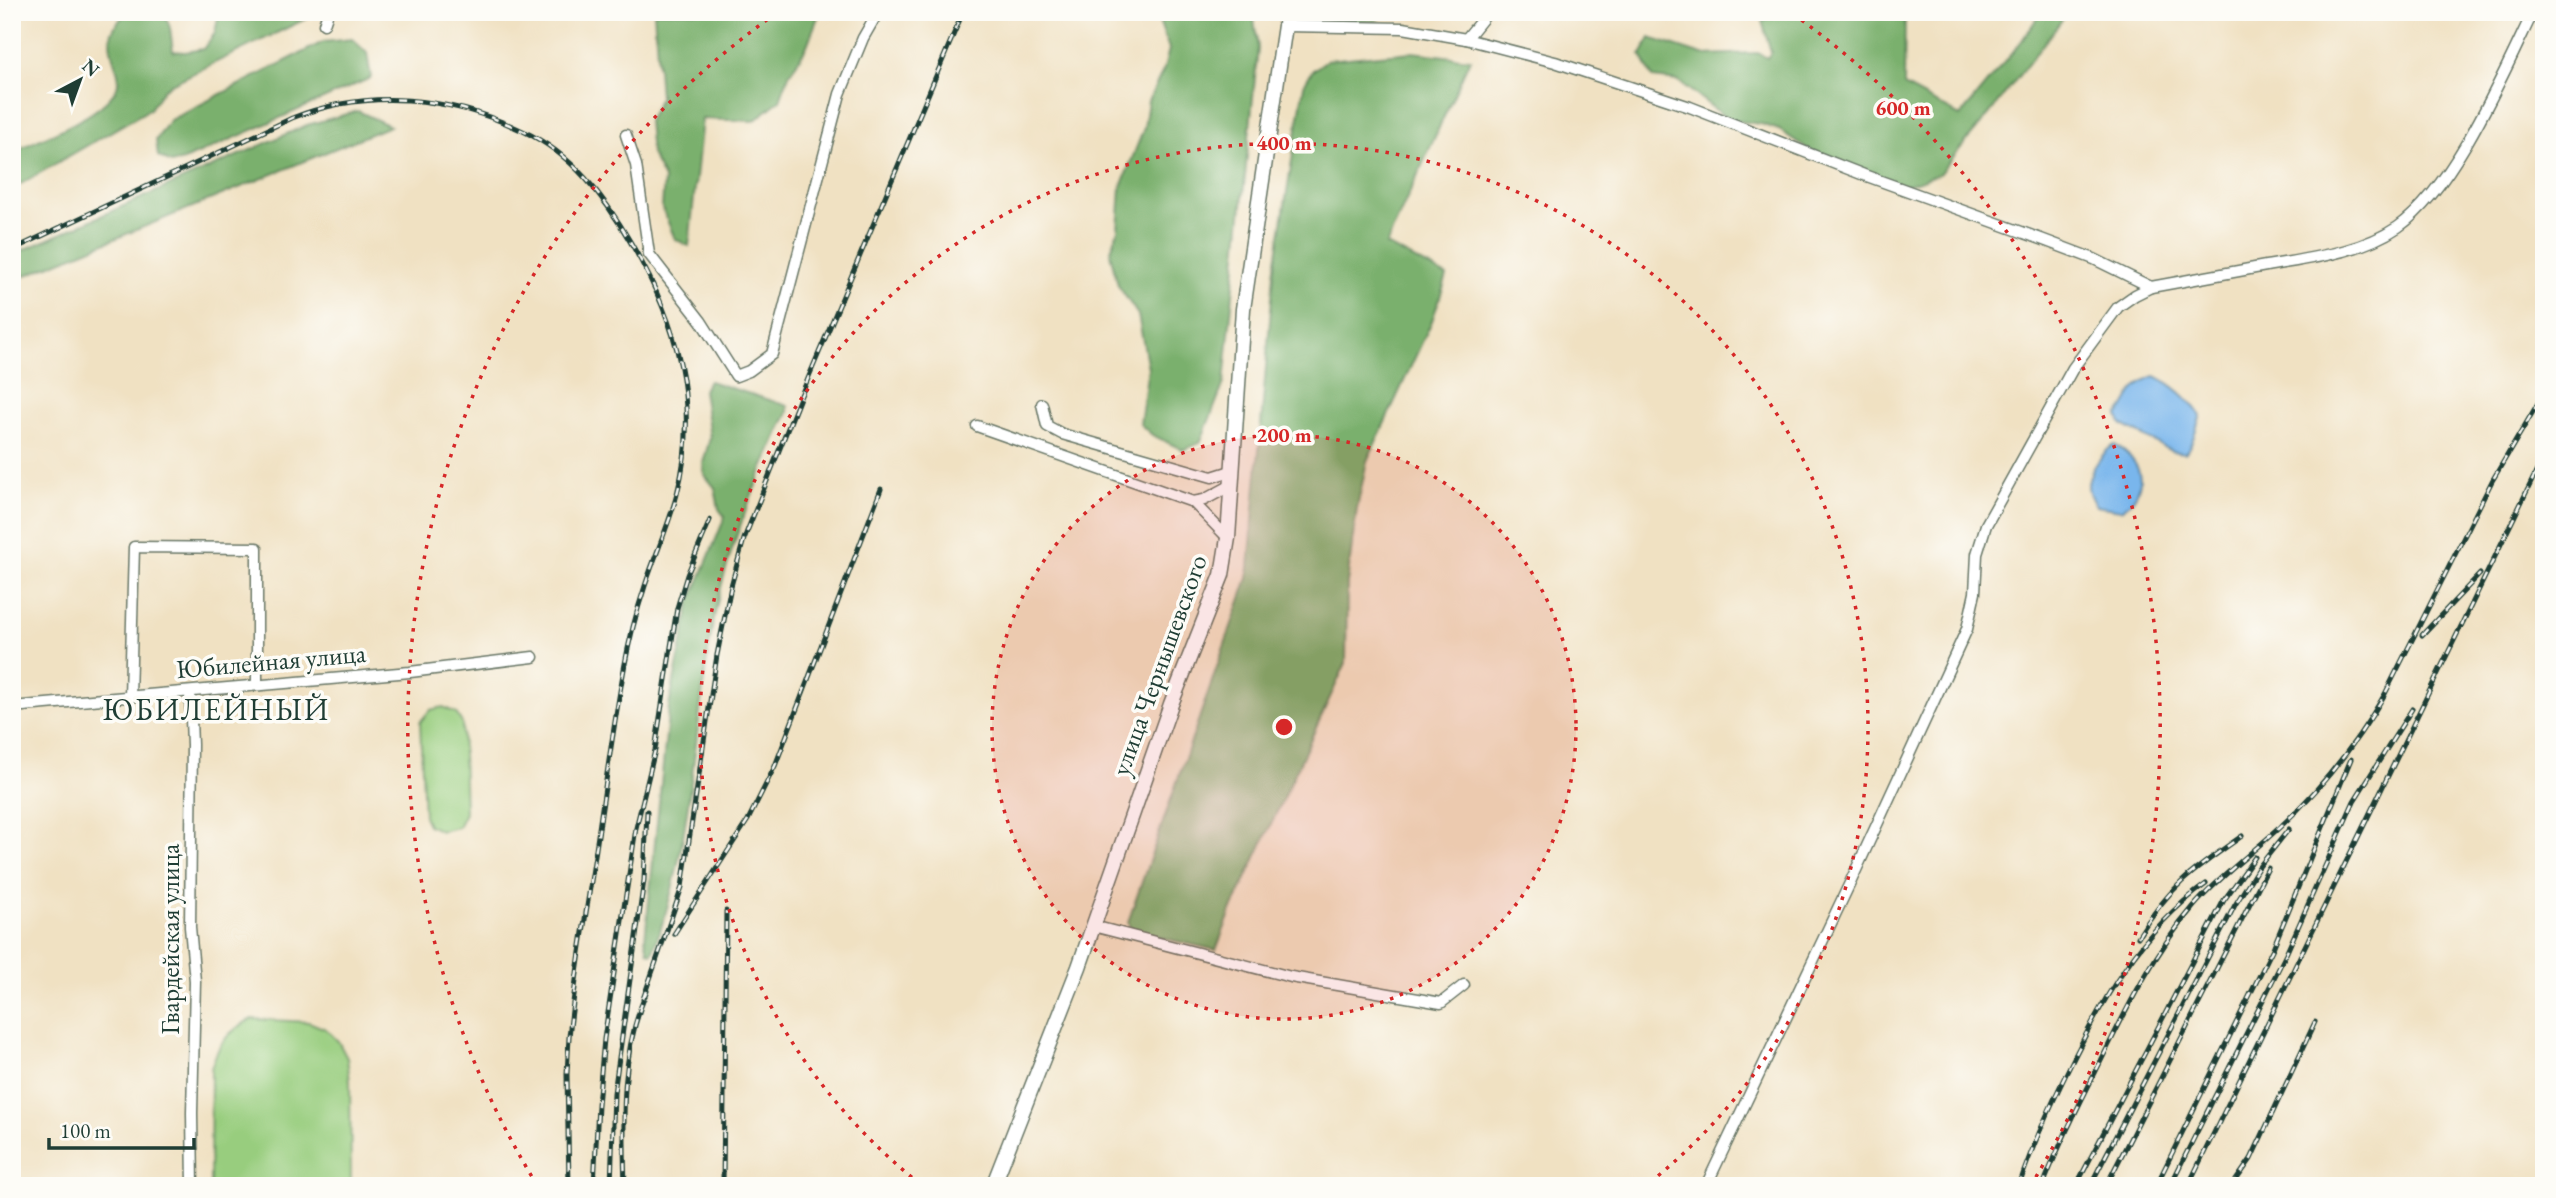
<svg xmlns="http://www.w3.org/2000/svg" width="2556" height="1198" viewBox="0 0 2556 1198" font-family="'EB Garamond',serif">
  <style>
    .green { fill: #98cd7e; stroke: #5c8559; stroke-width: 2 }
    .forest { fill: #7ab06d; stroke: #4c7650; stroke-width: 2 }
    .water { fill: #79b6ec; stroke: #4c7a90; stroke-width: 2 }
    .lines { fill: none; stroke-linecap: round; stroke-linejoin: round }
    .minor-casing { stroke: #687666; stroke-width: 13 }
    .major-casing { stroke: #687666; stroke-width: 17 }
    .minor { stroke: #fff; stroke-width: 10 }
    .major { stroke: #fff; stroke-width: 14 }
    .rail-casing { stroke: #1f3d34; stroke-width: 5 }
    .rail { stroke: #fdfcf7; stroke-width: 2.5; stroke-dasharray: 8; stroke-linecap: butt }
    .ring { fill: none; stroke: #d62828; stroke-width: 3.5; stroke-dasharray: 3.5 7 }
    .labels { text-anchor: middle; stroke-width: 7; stroke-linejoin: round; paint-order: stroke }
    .street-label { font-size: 26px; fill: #1f3d34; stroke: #fdfcf7 }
    .quarter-label { font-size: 30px; letter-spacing: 2px; fill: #1f3d34; stroke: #fdfcf7 }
    .centre { fill: #d62828; stroke: #fdfcf7; stroke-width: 3.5 }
    .ring-label { font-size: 21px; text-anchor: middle; font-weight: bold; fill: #d62828; stroke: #fdfcf7; stroke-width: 7; stroke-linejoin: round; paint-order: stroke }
  </style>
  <rect width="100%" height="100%" fill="#fdfcf7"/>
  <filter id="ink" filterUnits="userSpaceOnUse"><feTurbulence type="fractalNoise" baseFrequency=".0143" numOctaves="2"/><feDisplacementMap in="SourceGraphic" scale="14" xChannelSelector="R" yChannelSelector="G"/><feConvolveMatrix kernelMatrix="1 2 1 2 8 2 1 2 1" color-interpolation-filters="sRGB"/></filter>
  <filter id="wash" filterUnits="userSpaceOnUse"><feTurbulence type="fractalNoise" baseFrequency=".00686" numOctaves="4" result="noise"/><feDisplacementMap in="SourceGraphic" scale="28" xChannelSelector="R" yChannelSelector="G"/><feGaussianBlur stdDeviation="1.57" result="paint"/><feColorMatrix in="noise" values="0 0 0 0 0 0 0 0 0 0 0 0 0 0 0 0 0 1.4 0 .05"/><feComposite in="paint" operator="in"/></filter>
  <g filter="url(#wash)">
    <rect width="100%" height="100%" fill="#f0e1c2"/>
    <!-- green -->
    <g class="green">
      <path d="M 443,707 L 456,713 L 462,723 L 465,813 L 458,827 L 441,831 L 428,825 L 424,816 L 420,722 L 430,710 Z"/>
      <path d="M 252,1019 L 309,1022 L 326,1029 L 338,1041 L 347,1058 L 350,1081 L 351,1186 L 210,1186 L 211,1069 C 217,1045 229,1030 252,1019 Z"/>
    </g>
    <!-- forest -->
    <g class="forest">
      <path d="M 128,12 L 164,12 L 170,28 L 173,51 L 185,52 L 203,49 L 215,33 L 219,12 L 320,12 L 171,84 L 163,90 L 150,109 L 12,189 L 12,152 C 41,138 98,118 115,91 C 130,66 88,45 128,12 Z"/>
      <path d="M 654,12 L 820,12 L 806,48 L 789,75 L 780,100 L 754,121 L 702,119 L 689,246 L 675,239 L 662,208 L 664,179 L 651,154 L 648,121 L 660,97 Z"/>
      <path d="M 1156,12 L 1253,12 L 1258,48 L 1224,383 L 1200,443 L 1183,450 L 1152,435 L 1140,424 L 1148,368 L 1138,315 L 1118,285 L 1110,253 L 1118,230 L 1121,187 L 1144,128 L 1148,101 L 1164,69 L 1169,49 Z"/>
      <path d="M 1313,12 L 1387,12 L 1376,21 L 1318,19 Z"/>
      <path d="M 1781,12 L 1905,12 L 1904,86 L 1960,116 L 2021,42 L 2041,12 L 2068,12 L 1990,113 L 1939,174 L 1905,186 L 1817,155 L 1779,130 L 1761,124 L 1729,120 L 1678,81 L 1653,78 L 1641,55 L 1650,38 L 1702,55 L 1758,53 L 1767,58 L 1771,52 L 1762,21 Z"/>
      <path d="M 352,39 L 367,53 L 371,78 L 184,160 L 171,163 L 158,156 L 156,140 L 170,120 L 323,42 Z"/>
      <path d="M 1412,52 L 1470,59 L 1386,245 L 1447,276 L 1432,321 L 1367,461 L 1357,508 L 1347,583 L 1346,663 L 1232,909 L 1216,950 L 1131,931 L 1128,922 L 1248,578 L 1274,273 L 1304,85 L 1312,71 L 1327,60 Z"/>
      <path d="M 358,111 L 390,126 L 12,281 L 12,255 L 307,125 Z"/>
      <path d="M 709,381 L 788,406 L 788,412 C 758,477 728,547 714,618 C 692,730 694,846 652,953 L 648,952 L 645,939 L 669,706 L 690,603 L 725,517 L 719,509 L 715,488 L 704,474 L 703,463 L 710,438 L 703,390 Z"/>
    </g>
    <!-- water -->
    <g class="water">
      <path d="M 2155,376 C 2173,384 2189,399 2201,416 C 2195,428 2194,444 2185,453 L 2171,451 L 2121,424 L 2118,416 C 2132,397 2130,385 2155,376 Z"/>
      <path d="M 2115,445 C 2144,463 2150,489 2121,510 L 2096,506 C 2083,488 2087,477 2099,460 C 2104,454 2107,448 2115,445 Z"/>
    </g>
  </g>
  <g filter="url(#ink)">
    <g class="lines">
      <defs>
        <g id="minor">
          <path d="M 324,24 L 328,12"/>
          <path d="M 1285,26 L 1403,28 L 1466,39 L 1555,62 L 1690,107 L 1864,175 L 2041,239 L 2094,259 L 2151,287"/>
          <path d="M 1466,39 L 1488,12"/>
          <path d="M 626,135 L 636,165 L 649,254 L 701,321 L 736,376 L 749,371 L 772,354 L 840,94 L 863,38 L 878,12"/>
          <path d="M 1042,404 L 1047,426 L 1062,434 L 1212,477 L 1231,471"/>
          <path d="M 977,426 L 1193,502 L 1228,538"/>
          <path d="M 1193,502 L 1204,500 L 1230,486"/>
          <path d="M 190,692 L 192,745 L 190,927 L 195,981 L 192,1113 L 193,1186"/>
          <path d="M 130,697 L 134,547 L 257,548 L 257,685"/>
          <path d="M 12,707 L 410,672 L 533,657"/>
          <path d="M 1093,926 L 1291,977 L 1441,1003 L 1464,985"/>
          <path d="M 1706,1186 L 1850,883 L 1967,629 L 1975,593 L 1977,554 L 1986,525 L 2073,368 L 2118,307 L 2135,295 L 2151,287 C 2190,280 2228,273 2266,266 C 2310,258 2360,253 2398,227 C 2454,188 2503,74 2533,12"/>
        </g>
        <path id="major" d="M 993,1186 L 1079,967 L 1171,704 L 1222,575 L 1228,538 L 1243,309 L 1287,12"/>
      </defs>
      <!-- minor casing -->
      <use href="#minor" class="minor-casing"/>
      <!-- major casing -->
      <use href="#major" class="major-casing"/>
      <!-- minor -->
      <use href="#minor" class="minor"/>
      <!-- major -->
      <use href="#major" class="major"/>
      <defs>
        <g id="rail">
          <path d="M 12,250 L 292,118 C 368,88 450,96 523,131 C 572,154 604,196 631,243 C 677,322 701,403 677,494 C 669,525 655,555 645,586 C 636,613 629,641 624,669 C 612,733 604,797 594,862 C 585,920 575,978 569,1037 L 567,1074 L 569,1186"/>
          <path d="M 2422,635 L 2480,574"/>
          <path d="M 674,934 L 748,820 L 775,766 L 881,489"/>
          <path d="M 2138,937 C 2169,886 2195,869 2242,836"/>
          <path d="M 643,999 L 682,887 L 717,655 L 731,586 L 744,539 L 799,400 L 963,12"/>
          <path d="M 594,1186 L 598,1105 L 604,1039 L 636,828 L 655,750 L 677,608 L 687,575 L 710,520"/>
          <path d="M 611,1186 L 614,1093 L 644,880 L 647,811"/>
          <path d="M 625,1186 C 623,1121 620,1052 647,991"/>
          <path d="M 723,1186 L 726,911"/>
          <path d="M 2019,1186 C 2032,1146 2049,1109 2067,1072 C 2102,1000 2140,931 2206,884"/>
          <path d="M 2043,1186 C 2057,1148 2076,1111 2094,1075 C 2123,1016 2151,956 2194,906 C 2220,876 2251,854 2280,827 C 2322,788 2356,744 2385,694 L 2492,481 L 2544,393"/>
          <path d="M 2076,1186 L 2224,900 L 2255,857"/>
          <path d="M 2090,1186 L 2235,905 L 2258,868 L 2289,829"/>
          <path d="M 2106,1186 L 2268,868"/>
          <path d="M 2156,1186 L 2273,948 L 2351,759"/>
          <path d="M 2170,1186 L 2286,954 L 2354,801 L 2412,709"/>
          <path d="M 2188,1186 L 2544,456"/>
          <path d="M 2232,1186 L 2251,1159 L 2315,1022"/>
        </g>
      </defs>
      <!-- rail casing -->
      <use href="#rail" class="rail-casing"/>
      <!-- rail -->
      <use href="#rail" class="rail"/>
    </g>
  </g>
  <!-- distance rings -->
  <circle cx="1284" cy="727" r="292" fill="#d62828" fill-opacity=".12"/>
  <g class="ring">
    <circle cx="1284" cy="727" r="292"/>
    <path d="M920 1184A584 584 0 1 1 1648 1184"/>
    <path d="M537 1185A876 876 0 0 1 775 14M1793 14A876 876 0 0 1 2031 1185"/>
  </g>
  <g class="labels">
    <!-- street labels -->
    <g class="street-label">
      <text transform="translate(271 661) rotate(-5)" y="9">Юбилейная улица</text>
      <text transform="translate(1159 665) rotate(-70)" y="9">улица Чернышевского</text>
      <text transform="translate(170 939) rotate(-90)" y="9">Гвардейская улица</text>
    </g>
    <!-- quarter labels -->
    <g class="quarter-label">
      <text x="216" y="720">ЮБИЛЕЙНЫЙ</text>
    </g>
  </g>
  <circle cx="1284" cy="727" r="10" class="centre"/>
  <g class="ring-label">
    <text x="1903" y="115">600 m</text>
    <text x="1284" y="150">400 m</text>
    <text x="1284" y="442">200 m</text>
  </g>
  <!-- margin -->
  <rect width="2556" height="1198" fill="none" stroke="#fdfcf7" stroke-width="42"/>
  <!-- north arrow -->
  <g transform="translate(80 80) rotate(41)" stroke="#fdfcf7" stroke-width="5" paint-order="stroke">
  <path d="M0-5L12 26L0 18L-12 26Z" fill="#1f3d34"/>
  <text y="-10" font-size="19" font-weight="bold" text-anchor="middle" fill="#1f3d34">N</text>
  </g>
  <!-- scale -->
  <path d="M49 1138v10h145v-10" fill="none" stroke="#1f3d34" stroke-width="3.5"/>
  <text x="60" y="1138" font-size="21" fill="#1f3d34" stroke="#fdfcf7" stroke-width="5" paint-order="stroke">100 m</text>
</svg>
